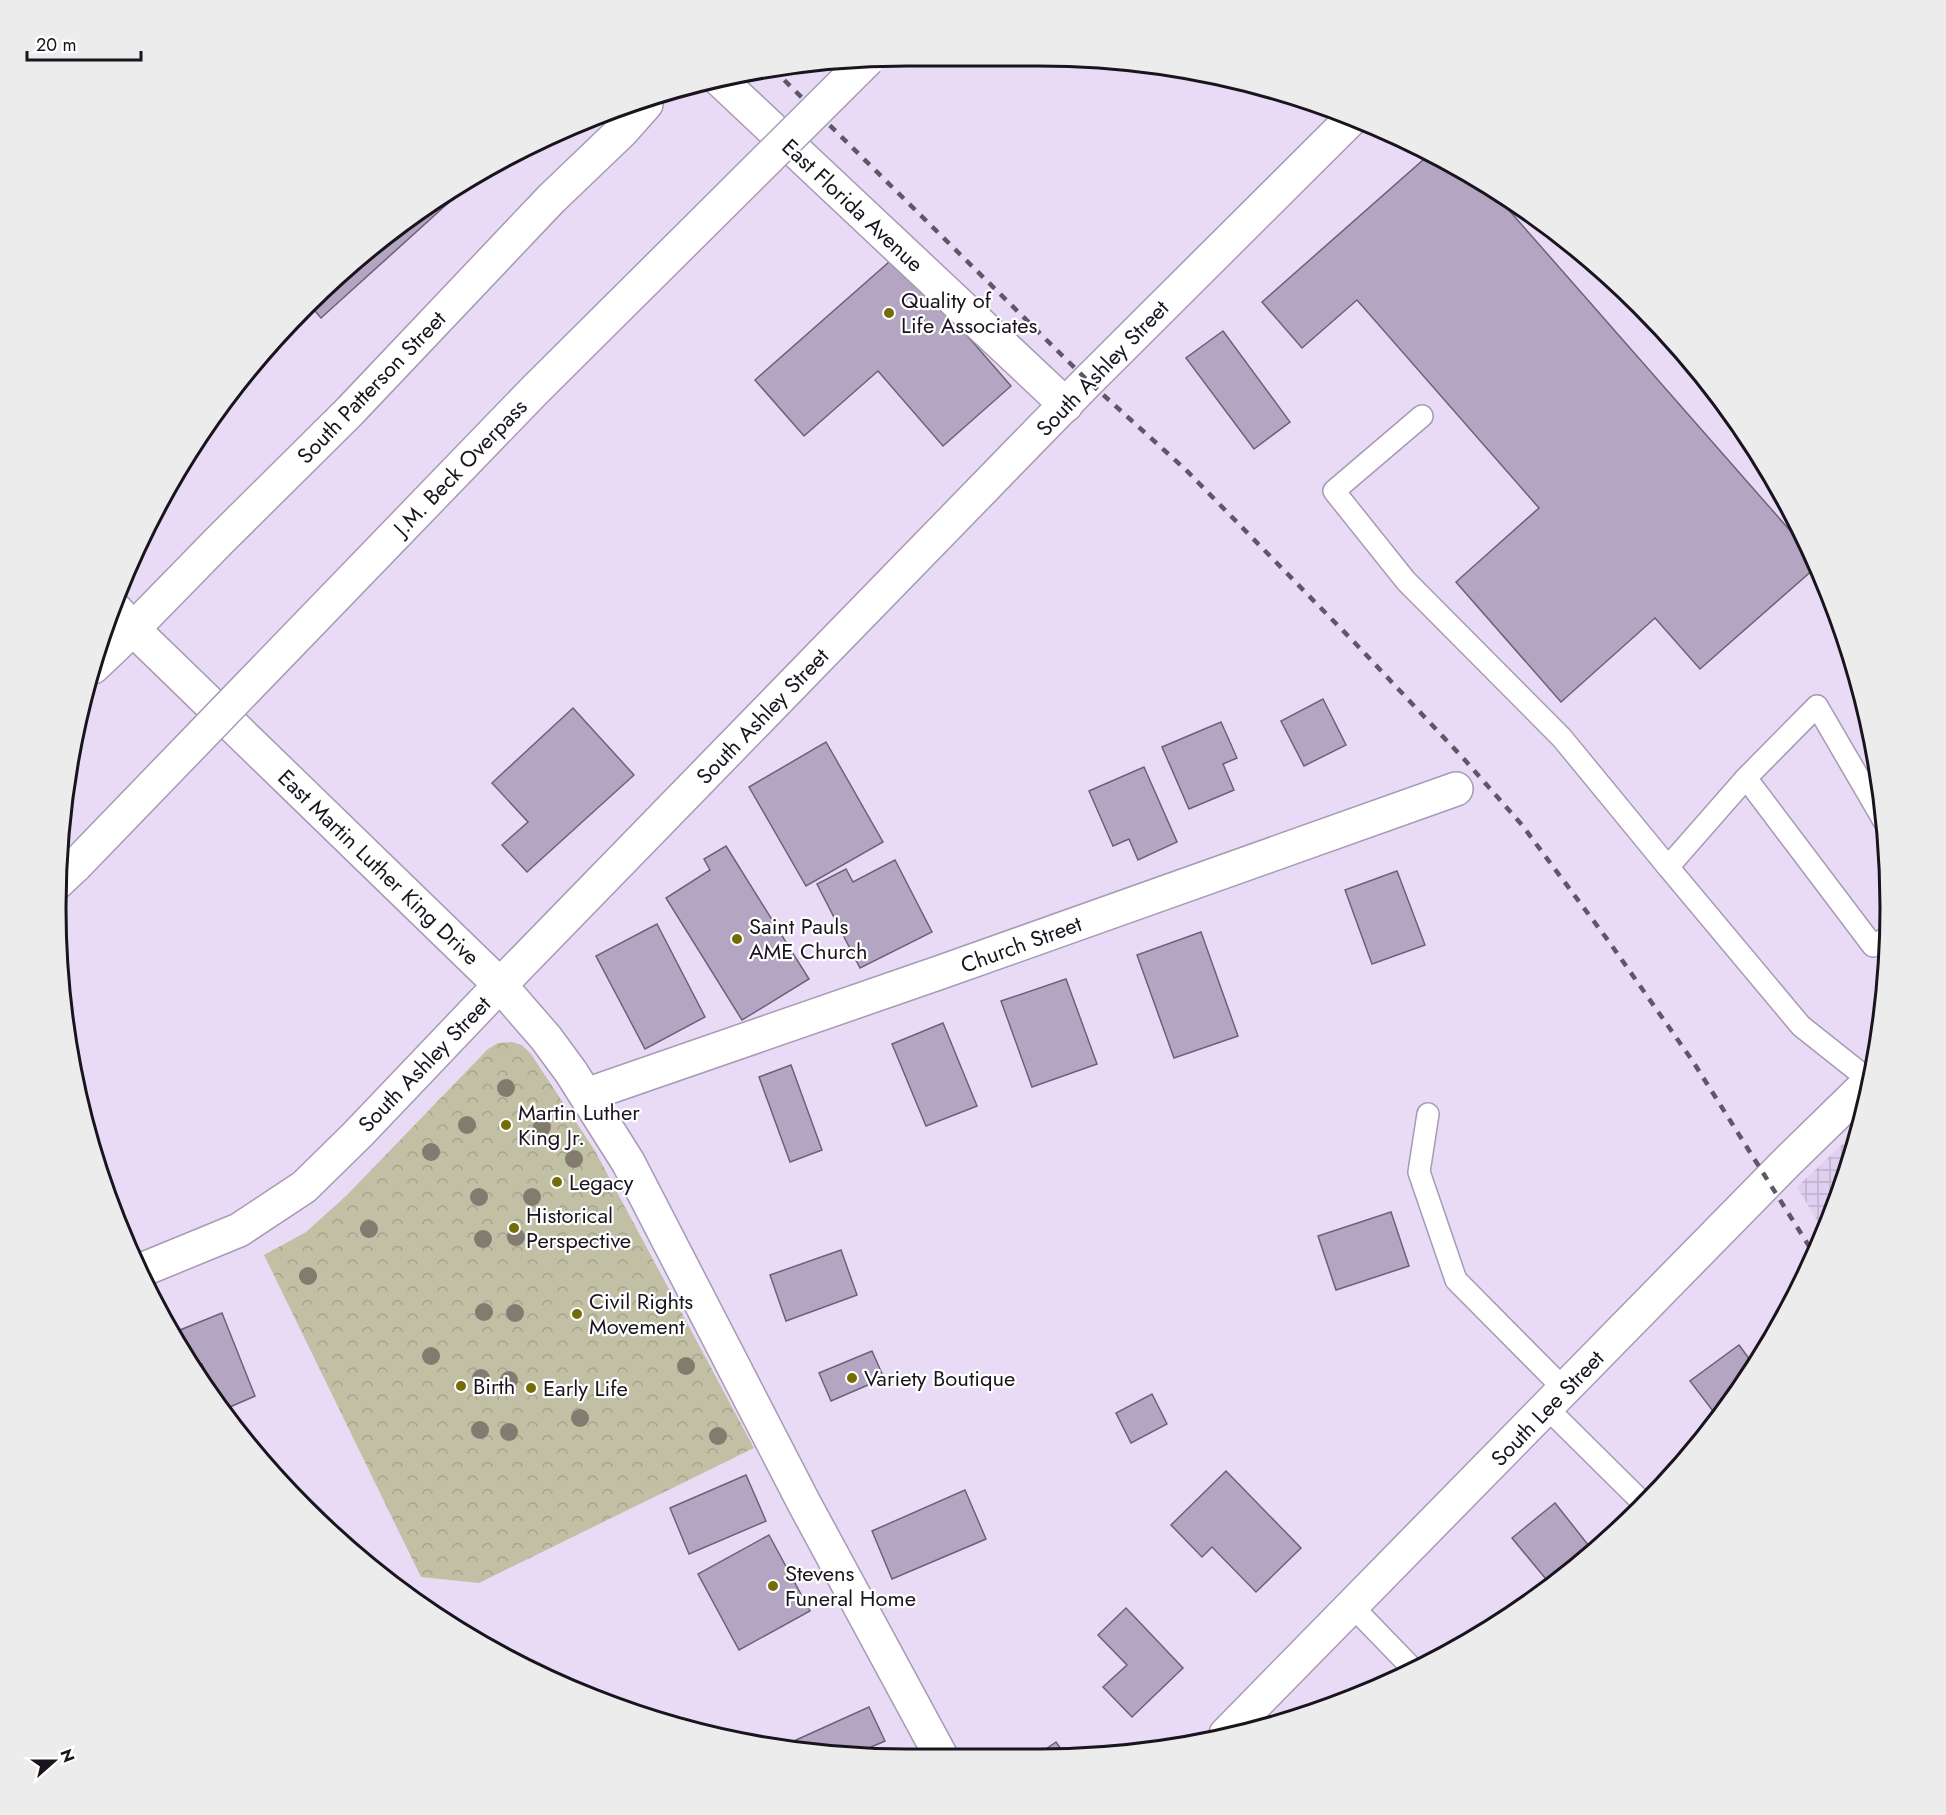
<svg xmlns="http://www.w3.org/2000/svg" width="1946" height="1815" viewBox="0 0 1946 1815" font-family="Jost,sans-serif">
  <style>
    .industrial { fill: url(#industrial-grid) }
    .park { fill: url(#park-crowns) }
    .building { fill: #b4a6c2; stroke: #6d6179; stroke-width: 1.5 }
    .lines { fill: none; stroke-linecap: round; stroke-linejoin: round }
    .service-casing { stroke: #a79ab4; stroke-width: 24 }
    .minor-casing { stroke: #a79ab4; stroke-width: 36 }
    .tertiary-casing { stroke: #a79ab4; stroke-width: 36 }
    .primary-casing { stroke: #a79ab4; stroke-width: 36 }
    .service { stroke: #fff; stroke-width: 21 }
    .minor { stroke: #fff; stroke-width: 33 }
    .tertiary { stroke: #fff; stroke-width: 33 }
    .primary { stroke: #fff; stroke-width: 33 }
    .rail { stroke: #5f5766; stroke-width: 4.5; stroke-dasharray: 8 8; stroke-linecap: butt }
    .primary-bridge-casing { stroke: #a79ab4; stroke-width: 36; stroke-linecap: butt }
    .primary-bridge { stroke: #fff; stroke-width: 33 }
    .tree { fill: #837b70 }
    .poi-dot { fill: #736c07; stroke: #fff; stroke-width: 2 }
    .labels { text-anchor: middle; stroke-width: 4.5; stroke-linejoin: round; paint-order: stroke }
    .street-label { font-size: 22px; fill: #19141d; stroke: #fff }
    .poi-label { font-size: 22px; fill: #19141d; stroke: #fff; text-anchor: start }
    .rim { fill: none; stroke: #19141d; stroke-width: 3 }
  </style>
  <defs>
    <pattern id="industrial-grid" width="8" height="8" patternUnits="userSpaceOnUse" patternTransform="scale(1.5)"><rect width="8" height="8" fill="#e1cff1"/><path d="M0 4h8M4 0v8" fill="none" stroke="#c0b1ce"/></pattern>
    <pattern id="park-crowns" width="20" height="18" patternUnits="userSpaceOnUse" patternTransform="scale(1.5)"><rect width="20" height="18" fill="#c1c0a4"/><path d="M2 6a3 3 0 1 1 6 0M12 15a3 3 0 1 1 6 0" fill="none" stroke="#a5a48d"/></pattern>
  </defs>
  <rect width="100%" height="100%" fill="#e9dbf6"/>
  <!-- industrial -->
  <path class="industrial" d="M 1862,1126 L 1862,1128 L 1823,1230 L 1797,1187 Z"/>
  <!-- park -->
  <path class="park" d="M 512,1042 L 522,1045 L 531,1054 L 595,1151 L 754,1448 L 479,1583 L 421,1577 L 264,1255 L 306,1232 L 346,1196 L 488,1049 L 498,1043 Z"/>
  <!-- building -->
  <g class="building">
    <path d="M 1431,153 L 1493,192 L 1808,551 L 1815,568 L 1700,669 L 1655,618 L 1561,702 L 1456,582 L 1539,508 L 1357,300 L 1302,348 L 1262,302 Z"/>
    <path d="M 477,177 L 321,318 L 310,305 L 389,232 Z"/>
    <path d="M 897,255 L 1011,386 L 943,446 L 878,371 L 804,436 L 755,380 Z"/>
    <path d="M 1223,331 L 1290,422 L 1254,449 L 1186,358 Z"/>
    <path d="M 1323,699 L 1346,745 L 1304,766 L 1281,721 Z"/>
    <path d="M 573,708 L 634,775 L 527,872 L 502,845 L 528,822 L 492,783 Z"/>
    <path d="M 1221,722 L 1237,758 L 1223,764 L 1234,790 L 1189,809 L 1162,747 Z"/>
    <path d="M 826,742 L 883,842 L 806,886 L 749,787 Z"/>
    <path d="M 1144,767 L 1177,842 L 1138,860 L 1129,839 L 1113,846 L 1089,791 Z"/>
    <path d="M 726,846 L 809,979 L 742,1020 L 666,898 L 710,870 L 704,859 Z"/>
    <path d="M 895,860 L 932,932 L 860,968 L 817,884 L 846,869 L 853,882 Z"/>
    <path d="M 1397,871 L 1425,945 L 1372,964 L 1345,890 Z"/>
    <path d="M 657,924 L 705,1017 L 645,1049 L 596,956 Z"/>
    <path d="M 1201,932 L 1238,1036 L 1174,1058 L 1137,955 Z"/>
    <path d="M 1066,979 L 1097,1064 L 1032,1087 L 1001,1001 Z"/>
    <path d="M 943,1023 L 977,1106 L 926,1126 L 892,1044 Z"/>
    <path d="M 791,1065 L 822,1150 L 790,1162 L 759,1077 Z"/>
    <path d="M 1391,1212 L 1409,1266 L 1336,1290 L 1318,1236 Z"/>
    <path d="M 841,1250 L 857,1295 L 786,1321 L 770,1275 Z"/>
    <path d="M 222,1313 L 255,1396 L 223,1410 L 218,1404 L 202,1364 L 193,1368 L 175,1332 Z"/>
    <path d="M 1739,1345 L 1753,1364 L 1719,1419 L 1690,1381 Z"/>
    <path d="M 872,1351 L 884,1378 L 831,1401 L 819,1373 Z"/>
    <path d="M 1152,1394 L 1167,1424 L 1131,1443 L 1116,1413 Z"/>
    <path d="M 1226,1471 L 1301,1548 L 1256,1592 L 1212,1547 L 1202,1557 L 1171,1525 Z"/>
    <path d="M 746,1475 L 766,1521 L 689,1554 L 670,1508 Z"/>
    <path d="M 965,1490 L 986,1539 L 892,1579 L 872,1531 Z"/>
    <path d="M 1555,1503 L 1593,1551 L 1550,1584 L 1512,1538 Z"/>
    <path d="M 769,1535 L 810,1611 L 739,1650 L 698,1574 Z"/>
    <path d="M 1126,1608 L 1183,1668 L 1132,1717 L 1103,1687 L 1127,1665 L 1098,1635 Z"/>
    <path d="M 869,1707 L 885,1741 L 855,1754 L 786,1748 L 785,1745 Z"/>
    <path d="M 1056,1742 L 1065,1755 L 1036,1756 Z"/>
  </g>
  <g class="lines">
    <defs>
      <g id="service">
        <path d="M 1422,416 L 1334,491 L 1406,581 L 1562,738 L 1668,867"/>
        <path d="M 1746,778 L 1873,946 L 1888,937"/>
        <path d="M 1869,1080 L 1801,1026 L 1668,867 L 1746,778 L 1817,706 L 1884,821"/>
        <path d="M 1428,1114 L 1419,1172 L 1456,1280 L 1565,1390"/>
        <path d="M 1547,1408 L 1643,1503"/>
        <path d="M 1352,1606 L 1413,1669"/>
      </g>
      <g id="minor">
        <path d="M 719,79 L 1066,405"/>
        <path d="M 93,667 L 133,629 L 220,540 L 350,411 L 551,199 L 622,131 L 646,104"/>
        <path d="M 586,1095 L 944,971 L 1456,789"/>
      </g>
      <g id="tertiary">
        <path d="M 116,610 L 133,629 L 500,985 L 546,1038 L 571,1072 L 628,1162 L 804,1503 L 942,1758"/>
        <path d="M 144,1269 L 239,1230 L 304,1187 L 358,1134 L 500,985 L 1088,381 L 1351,119"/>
        <path d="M 1226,1734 L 1785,1164 L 1869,1082"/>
      </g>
      <path id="primary" d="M 58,882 L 76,865"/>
    </defs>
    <!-- service casing -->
    <use href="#service" class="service-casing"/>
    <!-- minor casing -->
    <use href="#minor" class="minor-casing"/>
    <!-- tertiary casing -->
    <use href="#tertiary" class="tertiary-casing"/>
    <!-- primary casing -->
    <use href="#primary" class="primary-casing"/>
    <!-- service -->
    <use href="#service" class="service"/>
    <!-- minor -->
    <use href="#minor" class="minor"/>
    <!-- tertiary -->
    <use href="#tertiary" class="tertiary"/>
    <!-- primary -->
    <use href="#primary" class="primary"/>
    <!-- rail -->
    <path class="rail" d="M 773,69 L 1088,381 L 1186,470 L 1355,643 L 1464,759 L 1522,825 L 1610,943 L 1694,1063 L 1814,1254"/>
    <defs>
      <path id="primary-bridge" d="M 76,865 L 534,391 L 868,59"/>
    </defs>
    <!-- primary-bridge casing -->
    <use href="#primary-bridge" class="primary-bridge-casing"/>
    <!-- primary-bridge -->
    <use href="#primary-bridge" class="primary-bridge"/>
  </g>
  <!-- trees -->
  <g class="tree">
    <circle cx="506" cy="1088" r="9"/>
    <circle cx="467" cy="1125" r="9"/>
    <circle cx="542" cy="1127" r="9"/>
    <circle cx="431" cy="1152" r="9"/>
    <circle cx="574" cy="1159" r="9"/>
    <circle cx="479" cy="1197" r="9"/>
    <circle cx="532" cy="1197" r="9"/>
    <circle cx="369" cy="1229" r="9"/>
    <circle cx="516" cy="1237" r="9"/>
    <circle cx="483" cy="1239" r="9"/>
    <circle cx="308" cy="1276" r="9"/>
    <circle cx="484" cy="1312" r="9"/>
    <circle cx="515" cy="1313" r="9"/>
    <circle cx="431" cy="1356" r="9"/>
    <circle cx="686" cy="1366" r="9"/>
    <circle cx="481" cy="1378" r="9"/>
    <circle cx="509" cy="1380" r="9"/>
    <circle cx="580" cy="1418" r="9"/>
    <circle cx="480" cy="1430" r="9"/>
    <circle cx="509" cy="1432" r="9"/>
    <circle cx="718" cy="1436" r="9"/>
  </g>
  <!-- markers -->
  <g class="poi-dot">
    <circle cx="889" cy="313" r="6"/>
    <circle cx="737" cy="939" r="6"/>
    <circle cx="506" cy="1125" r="6"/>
    <circle cx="557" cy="1182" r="6"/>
    <circle cx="514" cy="1228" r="6"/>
    <circle cx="577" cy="1314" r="6"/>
    <circle cx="852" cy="1378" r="6"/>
    <circle cx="461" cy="1386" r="6"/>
    <circle cx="531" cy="1388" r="6"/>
    <circle cx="773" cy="1586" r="6"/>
  </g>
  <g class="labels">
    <!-- street labels -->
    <g class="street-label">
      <text transform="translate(853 205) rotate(43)" y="8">East Florida Avenue</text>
      <text transform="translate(1102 368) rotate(-46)" y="8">South Ashley Street</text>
      <text transform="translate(371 387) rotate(-46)" y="8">South Patterson Street</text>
      <text transform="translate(460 467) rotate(-46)" y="8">J.M. Beck Overpass</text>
      <text transform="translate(762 716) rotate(-46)" y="8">South Ashley Street</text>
      <text transform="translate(379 867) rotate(44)" y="8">East Martin Luther King Drive</text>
      <text transform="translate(1021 944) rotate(-20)" y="8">Church Street</text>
      <text transform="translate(424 1064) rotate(-46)" y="8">South Ashley Street</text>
      <text transform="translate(1547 1408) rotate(-46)" y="8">South Lee Street</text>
    </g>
    <!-- poi labels -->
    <g class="poi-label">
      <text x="901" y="308">Quality of<tspan x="901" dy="25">Life Associates</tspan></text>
      <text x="749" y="934">Saint Pauls<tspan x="749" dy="25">AME Church</tspan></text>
      <text x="518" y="1120">Martin Luther<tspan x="518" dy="25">King Jr.</tspan></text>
      <text x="569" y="1190">Legacy</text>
      <text x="526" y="1223">Historical<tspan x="526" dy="25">Perspective</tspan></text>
      <text x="589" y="1309">Civil Rights<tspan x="589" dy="25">Movement</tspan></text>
      <text x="864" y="1386">Variety Boutique</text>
      <text x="473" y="1394">Birth</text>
      <text x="543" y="1396">Early Life</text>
      <text x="785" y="1581">Stevens<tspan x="785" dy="25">Funeral Home</tspan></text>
    </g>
  </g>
  <!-- crop -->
  <path d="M0 0H1946V1815H0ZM907 66H1039A841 841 0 0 1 1880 907V908A841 841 0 0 1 1039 1749H907A841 841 0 0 1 66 908V907A841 841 0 0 1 907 66Z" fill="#edeced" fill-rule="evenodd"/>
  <path class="rim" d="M907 66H1039A841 841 0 0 1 1880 907V908A841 841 0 0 1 1039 1749H907A841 841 0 0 1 66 908V907A841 841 0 0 1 907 66Z"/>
  <!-- north arrow -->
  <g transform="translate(54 1761) rotate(69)" stroke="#ffffff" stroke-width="4.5" paint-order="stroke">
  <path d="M0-4.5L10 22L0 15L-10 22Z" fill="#19141d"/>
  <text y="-9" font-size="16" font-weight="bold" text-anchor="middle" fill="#19141d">N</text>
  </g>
  <!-- scale -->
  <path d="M27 51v9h114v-9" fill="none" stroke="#19141d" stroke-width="3"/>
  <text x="36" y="51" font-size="18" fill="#19141d" stroke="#ffffff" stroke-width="4.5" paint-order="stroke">20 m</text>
</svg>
